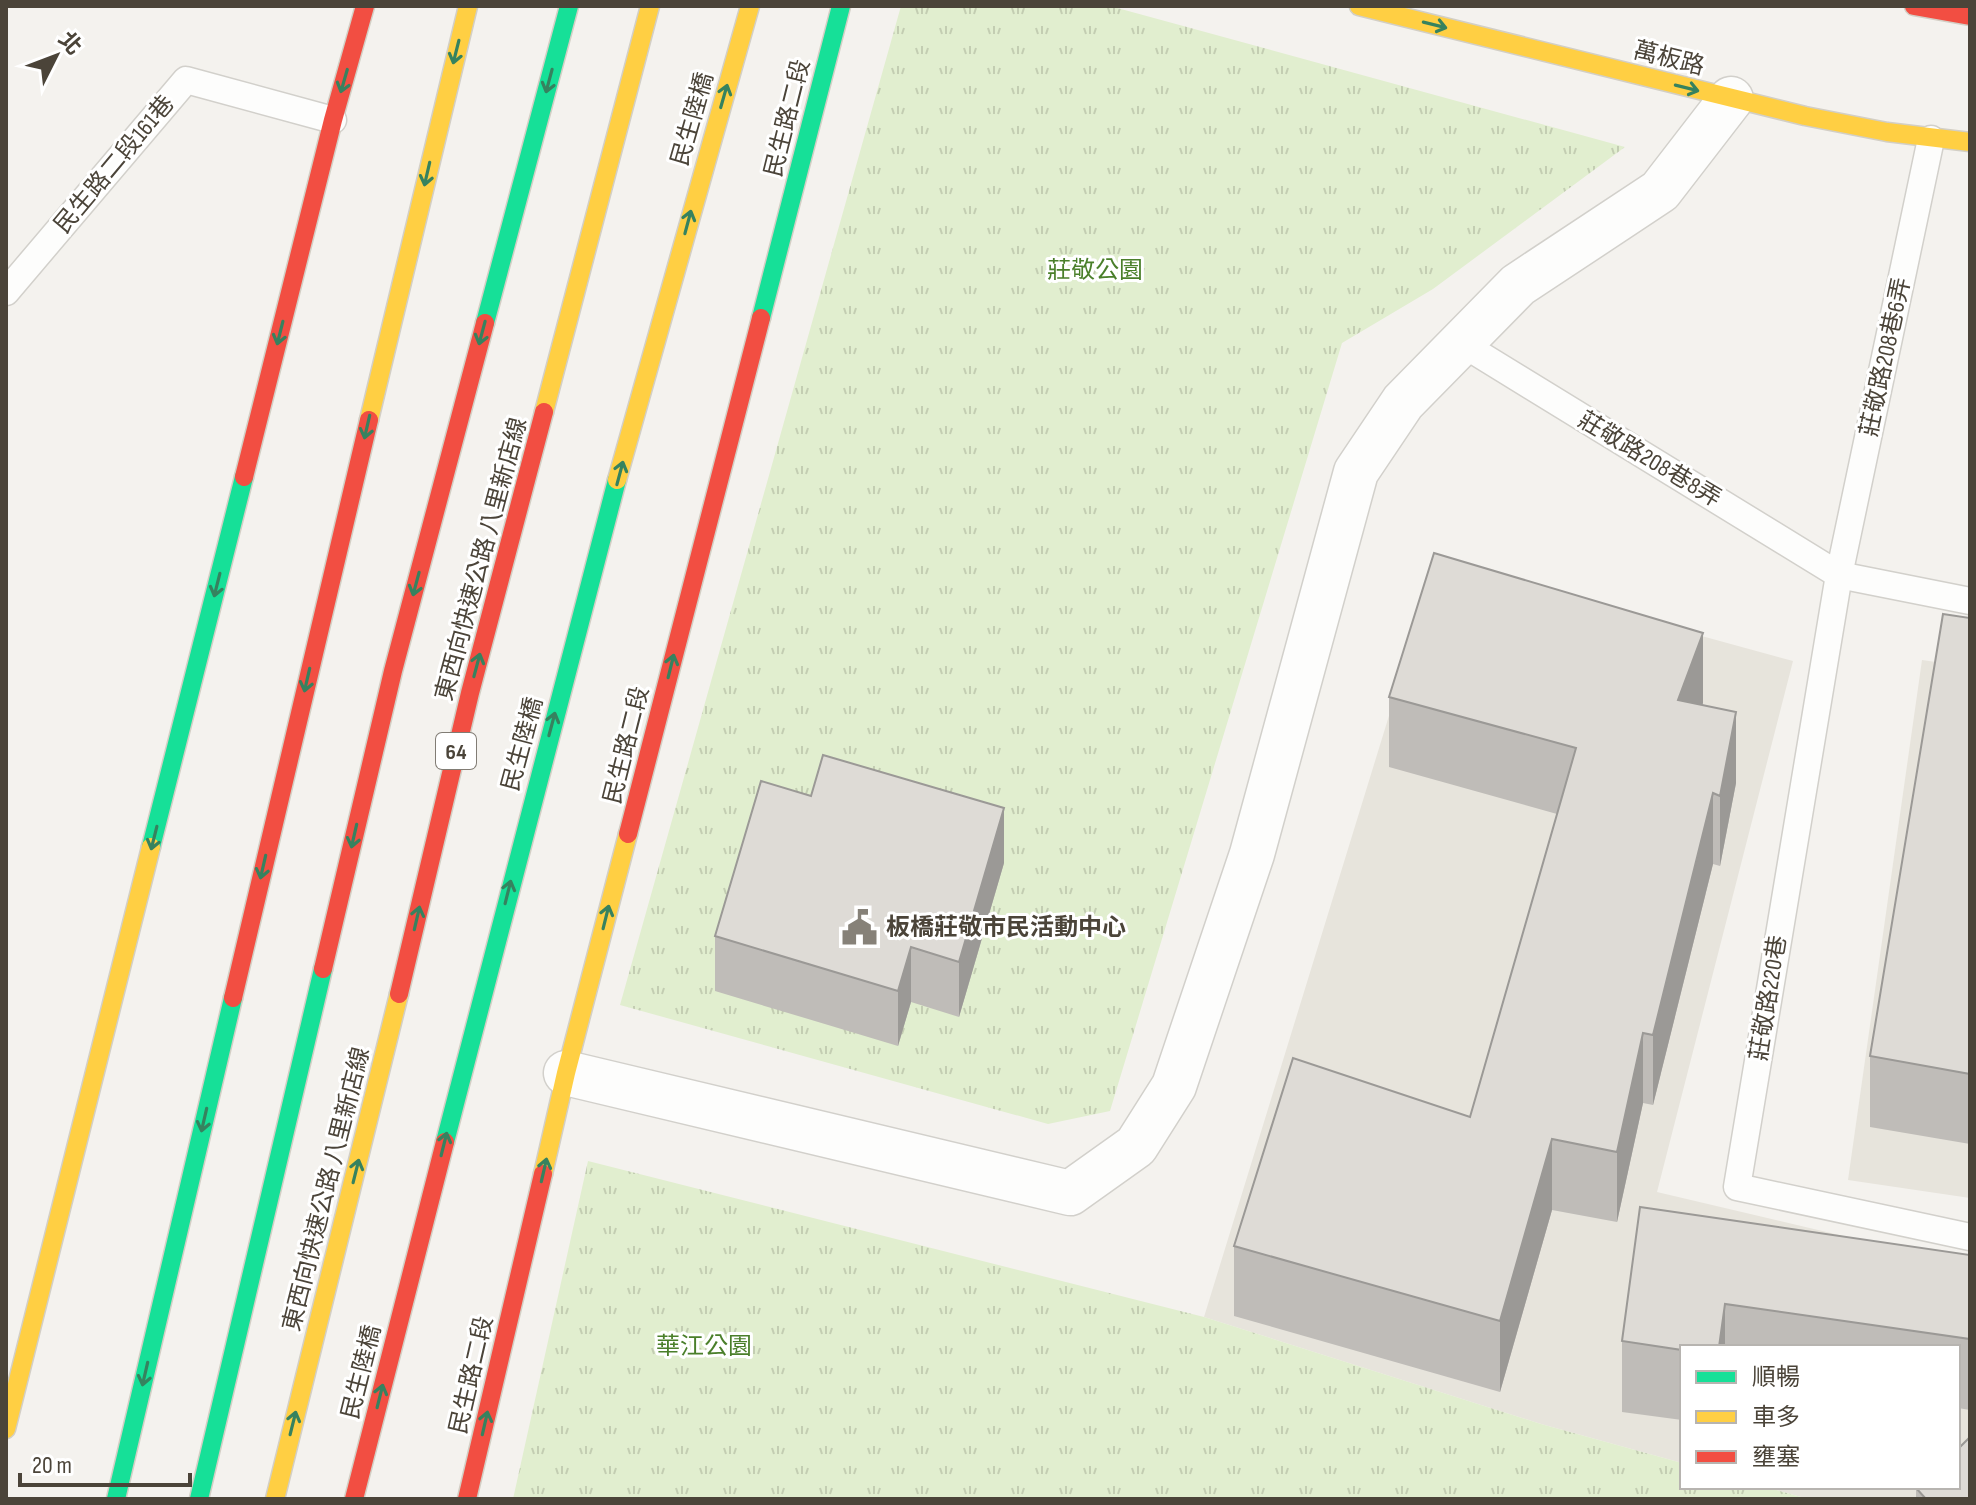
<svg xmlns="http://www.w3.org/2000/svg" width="1976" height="1505" viewBox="0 0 1976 1505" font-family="'Sofia Sans Condensed','Noto Sans TC',sans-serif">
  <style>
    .residential { fill: #e7e4dc }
    .park { fill: url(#park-tufts) }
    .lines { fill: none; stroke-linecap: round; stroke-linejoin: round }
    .lane-casing { stroke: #d2d0cb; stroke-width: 29 }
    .street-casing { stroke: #d2d0cb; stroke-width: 47 }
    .fast-casing { stroke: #d3cfc5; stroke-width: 21 }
    .slow-casing { stroke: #d3cfc5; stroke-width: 21 }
    .jam-casing { stroke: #d3cfc5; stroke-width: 21 }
    .lane { stroke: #fdfdfc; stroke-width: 26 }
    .street { stroke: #fdfdfc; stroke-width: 44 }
    .fast { stroke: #16e098; stroke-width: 18 }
    .slow { stroke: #ffcf43; stroke-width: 18 }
    .jam { stroke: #f24e42; stroke-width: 18 }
    .wall { fill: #bfbcb8 }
    .shaded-wall { fill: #9b9996 }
    .building { fill: #dedbd6; stroke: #9b9996; stroke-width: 2 }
    .oneway { stroke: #36825f }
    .labels { text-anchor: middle; stroke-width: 6; stroke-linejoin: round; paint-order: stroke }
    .shield { fill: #fff; stroke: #817c74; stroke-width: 2 }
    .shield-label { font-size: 22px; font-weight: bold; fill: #4b4439 }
    .street-label { font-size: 24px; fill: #4b4439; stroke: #fff }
    .park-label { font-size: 24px; fill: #4a7f2a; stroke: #fff }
    .poi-label { font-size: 24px; font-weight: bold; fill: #4b4439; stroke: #fff; text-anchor: start }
  </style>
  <defs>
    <pattern id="park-tufts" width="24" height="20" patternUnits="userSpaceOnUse" patternTransform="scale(2)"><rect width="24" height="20" fill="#e1eecf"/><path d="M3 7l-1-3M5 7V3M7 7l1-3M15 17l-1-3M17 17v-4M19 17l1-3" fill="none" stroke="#c3cdb2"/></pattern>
  </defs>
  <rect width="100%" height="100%" fill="#f4f2ee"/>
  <!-- residential -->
  <g class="residential">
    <path d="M 1436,563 L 1793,661 L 1657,1192 L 1970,1266 L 1970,1499 L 1808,1499 L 1766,1487 L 1958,1487 L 1958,1347 L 1682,1347 L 1682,1463 L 1541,1424 L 1204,1317 Z"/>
    <path d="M 1922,660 L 1970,667 L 1970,1198 L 1848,1180 Z"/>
  </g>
  <!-- park -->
  <g class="park">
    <path d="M 901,6 L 1110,6 L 1625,147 L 1433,289 L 1342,343 L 1110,1111 L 1048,1124 L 620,1005 Z"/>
    <path d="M 588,1161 L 1204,1317 L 1541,1424 L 1682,1463 L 1682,1487 L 1766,1487 L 1808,1499 L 513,1499 Z"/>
  </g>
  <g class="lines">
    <defs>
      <g id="lane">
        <path d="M 1931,139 L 1839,575 L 1737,1187 L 1970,1237"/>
        <path d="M 6,292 L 186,80 L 333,120"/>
        <path d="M 1461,343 L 1839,575 L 1970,601"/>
      </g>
      <path id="street" d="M 566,1073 L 1070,1193 L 1136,1146 L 1174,1086 L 1252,854 L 1356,472 L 1403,402 L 1518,285 L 1660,191 L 1731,99"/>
      <g id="fast">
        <path d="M 761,318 L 841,6"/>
        <path d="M 485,323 L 569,6"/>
        <path d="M 151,847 L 244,477"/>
        <path d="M 445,1142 L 617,480"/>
        <path d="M 116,1499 L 233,998"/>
        <path d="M 199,1499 L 323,969"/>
      </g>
      <g id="slow">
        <path d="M 1359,6 L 1805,116 L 1887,132 L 1970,142"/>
        <path d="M 544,412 L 650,6"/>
        <path d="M 369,420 L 468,6"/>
        <path d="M 617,480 L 750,6"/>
        <path d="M 543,1174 L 566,1073 L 628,834"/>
        <path d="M 6,1429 L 151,847"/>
        <path d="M 275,1499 L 399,994"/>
      </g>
      <g id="jam">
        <path d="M 1914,6 L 1970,16"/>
        <path d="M 244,477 L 333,120 L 365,6"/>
        <path d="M 628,834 L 761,318"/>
        <path d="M 323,969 L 393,671 L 485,323"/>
        <path d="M 399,994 L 470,693 L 544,412"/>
        <path d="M 233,998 L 369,420"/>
        <path d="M 354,1499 L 445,1142"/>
        <path d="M 467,1499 L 543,1174"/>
      </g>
    </defs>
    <!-- lane casing -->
    <use href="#lane" class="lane-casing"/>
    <!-- street casing -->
    <use href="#street" class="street-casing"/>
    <!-- fast casing -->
    <use href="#fast" class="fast-casing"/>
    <!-- slow casing -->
    <use href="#slow" class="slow-casing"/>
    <!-- jam casing -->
    <use href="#jam" class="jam-casing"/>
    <!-- lane -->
    <use href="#lane" class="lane"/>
    <!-- street -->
    <use href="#street" class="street"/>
    <!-- fast -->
    <use href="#fast" class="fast"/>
    <!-- slow -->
    <use href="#slow" class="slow"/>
    <!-- jam -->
    <use href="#jam" class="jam"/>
  </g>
  <!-- wall -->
  <g class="wall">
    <path d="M 1970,618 L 1970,1144 L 1870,1127 L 1870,1056 Z"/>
    <path d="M 1389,697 L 1703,703 L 1702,705 L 1736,783 L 1720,866 L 1713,864 L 1653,1105 L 1643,1103 L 1617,1222 L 1552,1210 L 1500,1392 L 1234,1316 L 1234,1246 L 1470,1117 L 1557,814 L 1389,767 Z"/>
    <path d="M 1004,863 L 959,1017 L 911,1002 L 898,1046 L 715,991 L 715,936 Z"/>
    <path d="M 1640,1207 L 1970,1255 L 1970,1410 L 1958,1408 L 1958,1347 L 1682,1347 L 1682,1420 L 1622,1412 L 1622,1341 Z"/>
    <path d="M 1916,1488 L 1970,1499 L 1916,1499 Z"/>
  </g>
  <!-- shaded-wall -->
  <g class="shaded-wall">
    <path d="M 1703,633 L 1703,703 L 1678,770 L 1678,700 Z"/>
    <path d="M 1736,712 L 1736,783 L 1720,866 L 1720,796 Z"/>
    <path d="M 1713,793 L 1713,864 L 1653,1105 L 1653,1035 Z"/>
    <path d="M 1004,808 L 1004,863 L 959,1017 L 959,962 Z"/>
    <path d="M 911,947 L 911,1002 L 898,1046 L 898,991 Z"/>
    <path d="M 1643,1033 L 1643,1103 L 1617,1222 L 1617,1152 Z"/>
    <path d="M 1552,1139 L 1552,1210 L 1500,1392 L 1500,1321 Z"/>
    <path d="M 1725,1304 L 1725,1347 L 1719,1347 Z"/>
  </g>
  <!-- building -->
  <g class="building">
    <path d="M 1434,553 L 1703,633 L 1678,700 L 1736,712 L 1720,796 L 1713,793 L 1653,1035 L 1643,1033 L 1617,1152 L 1552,1139 L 1500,1321 L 1234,1246 L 1293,1058 L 1470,1117 L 1576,748 L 1389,697 Z"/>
    <path d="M 1943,614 L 1970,618 L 1970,1074 L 1870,1056 Z"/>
    <path d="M 823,755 L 1004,808 L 959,962 L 911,947 L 898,991 L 715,936 L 761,781 L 811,796 Z"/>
    <path d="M 1640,1207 L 1970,1255 L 1970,1339 L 1725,1304 L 1719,1347 L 1682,1347 L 1682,1350 L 1622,1341 Z"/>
    <path d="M 1970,1437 L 1970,1499 L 1926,1499 L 1916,1488 L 1917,1487 L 1958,1487 L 1958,1449 Z"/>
  </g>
  <!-- one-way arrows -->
  <defs><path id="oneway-shaft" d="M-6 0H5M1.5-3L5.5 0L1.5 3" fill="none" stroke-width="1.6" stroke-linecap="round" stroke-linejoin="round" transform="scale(2)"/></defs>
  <g class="oneway">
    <use href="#oneway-shaft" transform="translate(1435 25) rotate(14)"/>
    <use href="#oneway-shaft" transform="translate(456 52) rotate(104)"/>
    <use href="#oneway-shaft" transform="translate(344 81) rotate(106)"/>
    <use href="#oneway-shaft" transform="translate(549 81) rotate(105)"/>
    <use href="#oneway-shaft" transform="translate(1687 88) rotate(14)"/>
    <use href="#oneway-shaft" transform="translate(724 96) rotate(-74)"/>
    <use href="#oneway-shaft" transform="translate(427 174) rotate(103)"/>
    <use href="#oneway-shaft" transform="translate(688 222) rotate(-75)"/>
    <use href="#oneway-shaft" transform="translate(280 333) rotate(104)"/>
    <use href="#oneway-shaft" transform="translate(482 333) rotate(105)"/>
    <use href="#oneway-shaft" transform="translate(367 427) rotate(103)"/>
    <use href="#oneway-shaft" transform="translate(620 473) rotate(-75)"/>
    <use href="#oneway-shaft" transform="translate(416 584) rotate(105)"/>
    <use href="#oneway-shaft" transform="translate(217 585) rotate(104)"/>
    <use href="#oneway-shaft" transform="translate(477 665) rotate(-75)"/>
    <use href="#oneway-shaft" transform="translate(671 666) rotate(-76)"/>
    <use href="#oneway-shaft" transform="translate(307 680) rotate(103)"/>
    <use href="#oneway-shaft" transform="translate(552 724) rotate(-75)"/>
    <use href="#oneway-shaft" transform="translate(354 836) rotate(103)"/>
    <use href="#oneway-shaft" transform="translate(154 838) rotate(104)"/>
    <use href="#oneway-shaft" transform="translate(263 867) rotate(103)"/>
    <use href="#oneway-shaft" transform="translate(508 892) rotate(-76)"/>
    <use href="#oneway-shaft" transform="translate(606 917) rotate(-76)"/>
    <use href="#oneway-shaft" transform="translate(417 918) rotate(-77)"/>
    <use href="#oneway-shaft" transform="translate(204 1120) rotate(103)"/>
    <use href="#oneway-shaft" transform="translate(444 1144) rotate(-76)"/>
    <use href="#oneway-shaft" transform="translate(544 1170) rotate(-77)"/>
    <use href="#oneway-shaft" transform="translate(356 1171) rotate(-76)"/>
    <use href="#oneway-shaft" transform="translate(145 1374) rotate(103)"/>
    <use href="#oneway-shaft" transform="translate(380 1396) rotate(-76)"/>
    <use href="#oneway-shaft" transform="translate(293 1423) rotate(-76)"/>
    <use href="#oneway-shaft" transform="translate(485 1423) rotate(-77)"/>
  </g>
  <!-- icons -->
  <defs>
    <symbol id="civic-bare" viewBox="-9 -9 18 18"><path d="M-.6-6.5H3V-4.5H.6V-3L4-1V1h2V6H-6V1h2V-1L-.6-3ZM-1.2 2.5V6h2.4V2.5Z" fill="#868178" stroke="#fff" stroke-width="2.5" paint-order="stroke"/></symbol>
  </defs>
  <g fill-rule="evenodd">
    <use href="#civic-bare" x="834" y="902" width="51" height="51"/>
  </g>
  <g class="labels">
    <!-- shield labels -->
    <rect class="shield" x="436" y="733" width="40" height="36" rx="6"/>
    <g class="shield-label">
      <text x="456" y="759">64</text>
    </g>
    <!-- street labels -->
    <g class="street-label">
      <text transform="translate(1669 58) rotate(14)" y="8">萬板路</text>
      <text transform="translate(787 118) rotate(-76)" y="8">民生路二段</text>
      <text transform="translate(692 119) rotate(-74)" y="8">民生陸橋</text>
      <text transform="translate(114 164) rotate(-50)" y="8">民生路二段161巷</text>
      <text transform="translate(1885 357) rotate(-78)" y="8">莊敬路208巷6弄</text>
      <text transform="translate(1650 459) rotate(31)" y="8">莊敬路208巷8弄</text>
      <text transform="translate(481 559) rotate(-75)" y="8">東西向快速公路 八里新店線</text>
      <text transform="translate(522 744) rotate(-75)" y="8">民生陸橋</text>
      <text transform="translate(626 745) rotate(-76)" y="8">民生路二段</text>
      <text transform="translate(1768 998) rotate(-81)" y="8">莊敬路220巷</text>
      <text transform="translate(326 1189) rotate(-76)" y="8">東西向快速公路 八里新店線</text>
      <text transform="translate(361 1372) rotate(-76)" y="8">民生陸橋</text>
      <text transform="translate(471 1375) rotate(-77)" y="8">民生路二段</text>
    </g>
    <!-- park labels -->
    <g class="park-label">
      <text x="1095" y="278">莊敬公園</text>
      <text x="704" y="1354">華江公園</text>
    </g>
    <!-- poi labels -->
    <g class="poi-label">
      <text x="886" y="935">板橋莊敬市民活動中心</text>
    </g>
  </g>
  <!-- border -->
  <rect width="1976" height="1505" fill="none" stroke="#4b4439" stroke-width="16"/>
  <!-- legend -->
  <rect x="1680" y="1345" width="280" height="144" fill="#ffffff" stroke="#b7b4b0" stroke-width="2"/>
  <rect x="1696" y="1371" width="40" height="12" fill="#16e098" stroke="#b7b4b0" stroke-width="2"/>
  <text x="1752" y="1385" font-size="24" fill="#4b4439">順暢</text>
  <rect x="1696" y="1411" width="40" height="12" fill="#ffcf43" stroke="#b7b4b0" stroke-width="2"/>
  <text x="1752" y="1425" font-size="24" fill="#4b4439">車多</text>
  <rect x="1696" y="1451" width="40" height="12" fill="#f24e42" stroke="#b7b4b0" stroke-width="2"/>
  <text x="1752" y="1465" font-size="24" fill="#4b4439">壅塞</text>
  <!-- north arrow -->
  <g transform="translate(56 56) rotate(48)" stroke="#ffffff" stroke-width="6" paint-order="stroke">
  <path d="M0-6L14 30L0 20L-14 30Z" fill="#4b4439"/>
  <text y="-12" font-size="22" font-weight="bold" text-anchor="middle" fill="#4b4439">北</text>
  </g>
  <!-- scale -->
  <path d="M20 1473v12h170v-12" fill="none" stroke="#4b4439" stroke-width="4"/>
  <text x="32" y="1473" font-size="24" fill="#4b4439" stroke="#ffffff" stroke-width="6" paint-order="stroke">20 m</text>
</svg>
